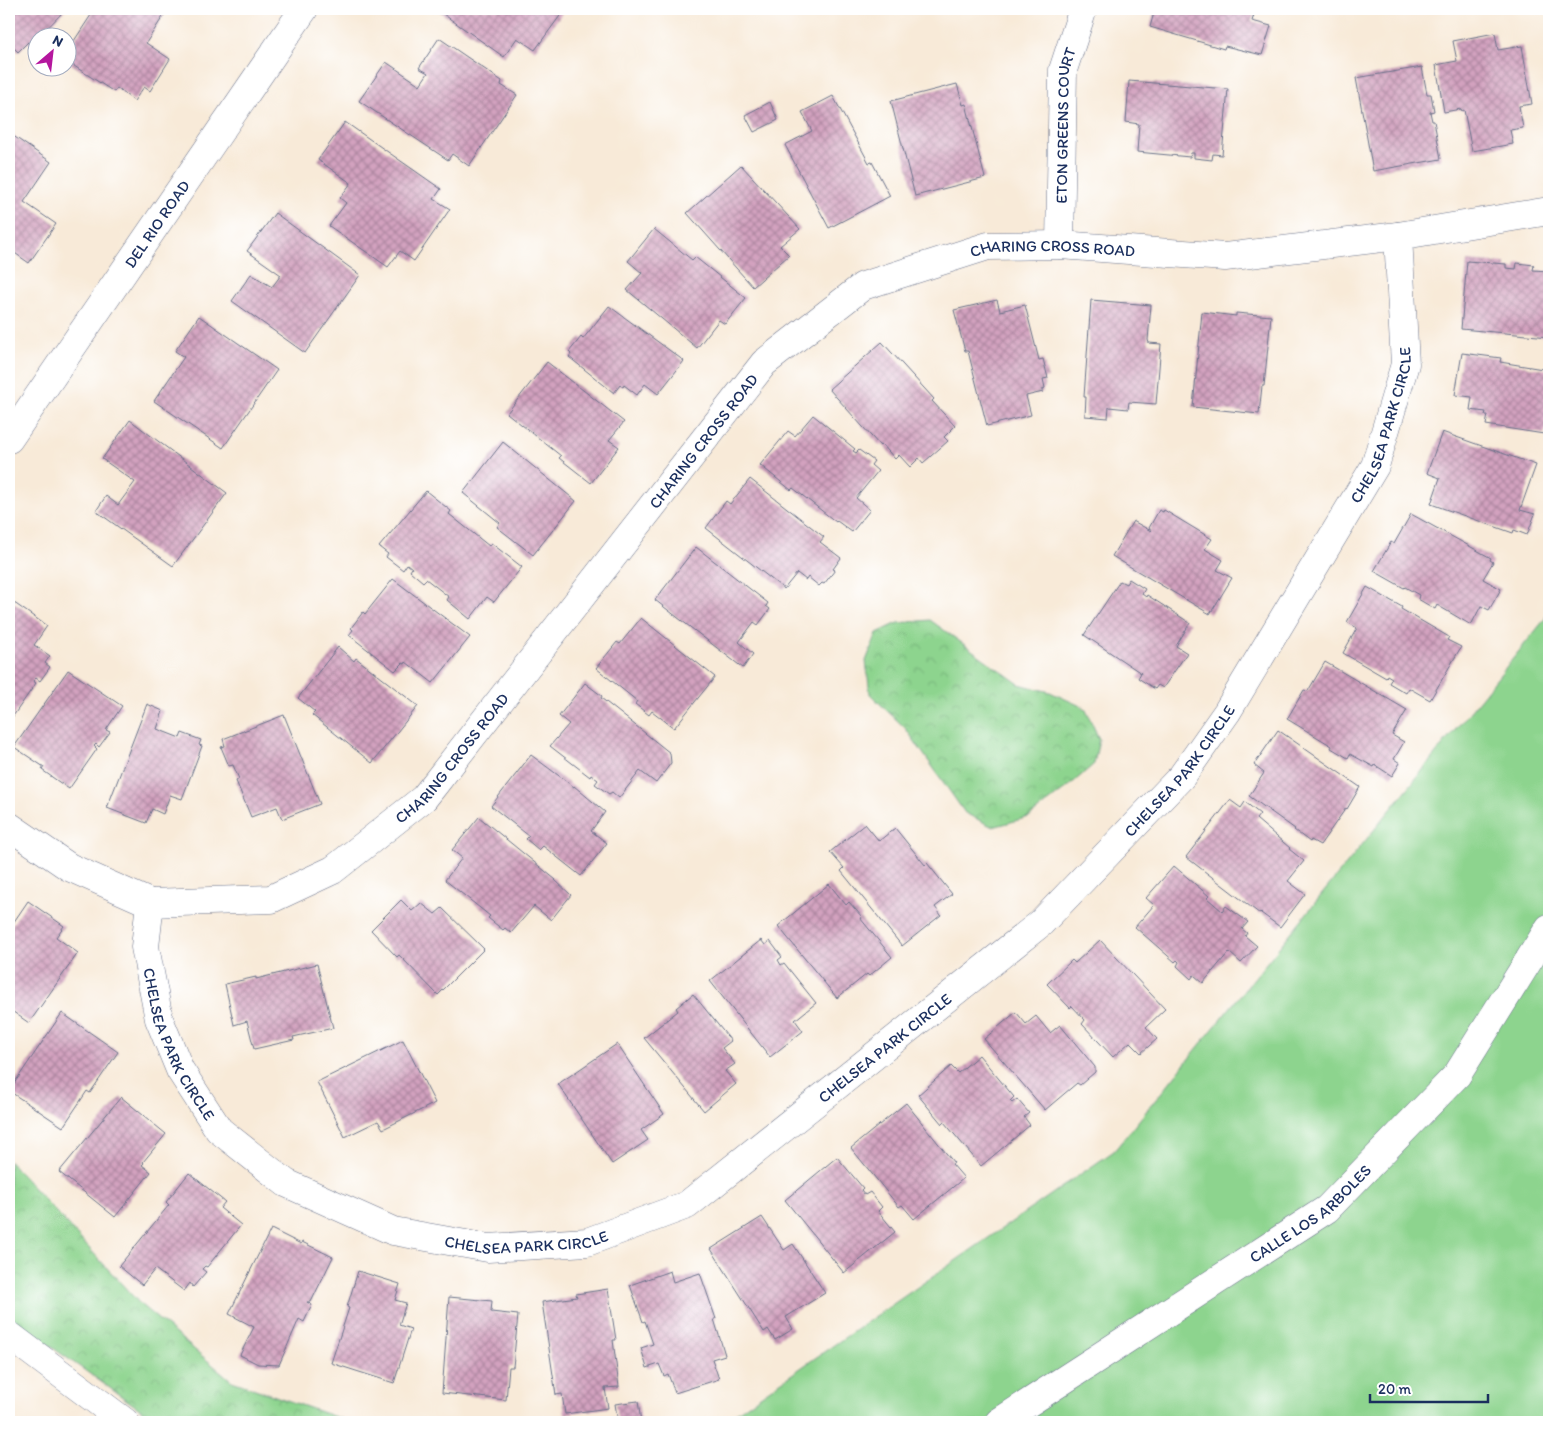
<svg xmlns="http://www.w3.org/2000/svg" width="1558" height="1431" viewBox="0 0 1558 1431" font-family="Itim,sans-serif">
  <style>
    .grass { fill: #8dd48e; stroke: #548276 }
    .park { fill: url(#park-crowns); stroke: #548276 }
    .building { fill: url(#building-cross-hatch) }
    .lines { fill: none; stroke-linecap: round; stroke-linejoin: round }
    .minor-casing { stroke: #687089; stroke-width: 29 }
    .major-casing { stroke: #687089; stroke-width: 29 }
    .minor { stroke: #fff; stroke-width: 28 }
    .major { stroke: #fff; stroke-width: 28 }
    .labels { text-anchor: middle; stroke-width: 4.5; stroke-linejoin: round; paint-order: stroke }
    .street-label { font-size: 16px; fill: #1b2f5e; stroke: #fff }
  </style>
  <defs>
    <pattern id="park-crowns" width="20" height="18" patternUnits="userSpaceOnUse" patternTransform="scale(1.25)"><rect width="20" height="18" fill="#8dd48e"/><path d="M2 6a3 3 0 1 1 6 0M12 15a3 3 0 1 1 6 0" fill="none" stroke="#79b67d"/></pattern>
    <pattern id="building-cross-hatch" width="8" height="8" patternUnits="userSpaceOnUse" patternTransform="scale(1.25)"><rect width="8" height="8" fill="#d3a2bf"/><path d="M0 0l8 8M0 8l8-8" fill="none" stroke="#aa849e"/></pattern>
  </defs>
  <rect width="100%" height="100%" fill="#fff"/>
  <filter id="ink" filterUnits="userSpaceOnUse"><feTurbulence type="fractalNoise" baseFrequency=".02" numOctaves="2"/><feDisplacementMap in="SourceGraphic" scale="10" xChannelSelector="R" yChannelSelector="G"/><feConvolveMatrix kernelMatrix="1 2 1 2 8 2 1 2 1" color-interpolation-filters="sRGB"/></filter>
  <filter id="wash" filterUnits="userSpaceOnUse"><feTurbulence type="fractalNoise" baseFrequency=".0096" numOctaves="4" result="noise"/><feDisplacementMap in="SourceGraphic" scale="20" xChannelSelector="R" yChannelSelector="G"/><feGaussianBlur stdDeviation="1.12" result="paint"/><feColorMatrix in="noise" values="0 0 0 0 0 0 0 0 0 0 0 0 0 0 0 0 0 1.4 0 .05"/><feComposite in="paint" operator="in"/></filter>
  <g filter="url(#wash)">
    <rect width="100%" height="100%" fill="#f8ead8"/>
    <!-- grass -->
    <path class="grass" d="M 1549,606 L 1549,1422 L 732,1422 L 730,1417 L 1114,1151 L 1545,619 Z"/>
    <!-- park -->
    <g class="park">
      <path d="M 930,620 L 1019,684 L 1050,692 L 1085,708 L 1099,739 L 1094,764 L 1068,787 L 1029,817 L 993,827 L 965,813 L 906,729 L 870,694 L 866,661 L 877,633 L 898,623 Z"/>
      <path d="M 9,1161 L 141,1305 L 232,1381 L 350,1422 L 158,1422 L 9,1317 Z"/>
    </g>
    <g id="blocks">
      <!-- building -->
      <g class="building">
        <path d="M 9,9 L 66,9 L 31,45 L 28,42 L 18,52 L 9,43 Z"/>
        <path d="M 95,9 L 161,9 L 166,12 L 146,43 L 170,59 L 150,91 L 144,87 L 134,101 L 117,88 L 114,92 L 68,62 L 68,50 Z"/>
        <path d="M 436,9 L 565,9 L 535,50 L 517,38 L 504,57 Z"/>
        <path d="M 1155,9 L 1256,9 L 1252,21 L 1271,26 L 1262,55 L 1225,46 L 1224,49 L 1150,27 Z"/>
        <path d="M 1495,33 L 1498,50 L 1522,46 L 1532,104 L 1519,106 L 1523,128 L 1510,130 L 1513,144 L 1472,151 L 1464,110 L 1462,111 L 1461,109 L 1444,112 L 1436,65 L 1457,61 L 1453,41 Z"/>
        <path d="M 439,38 L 502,81 L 501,85 L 517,95 L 469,166 L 452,154 L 448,160 L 359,101 L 386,62 L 420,85 L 428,73 L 419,68 Z"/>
        <path d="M 1422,67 L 1427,94 L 1431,94 L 1434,111 L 1430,112 L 1432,121 L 1434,121 L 1441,159 L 1373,171 L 1356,78 Z"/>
        <path d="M 1129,81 L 1228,89 L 1222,155 L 1213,154 L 1212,160 L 1194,158 L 1194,153 L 1191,153 L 1190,157 L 1137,152 L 1139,124 L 1126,122 Z"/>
        <path d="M 957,84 L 963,105 L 966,104 L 985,178 L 915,196 L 891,101 Z"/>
        <path d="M 833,96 L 869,163 L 872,162 L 890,196 L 829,228 L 785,145 L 812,131 L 802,112 Z"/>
        <path d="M 770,102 L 778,120 L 754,132 L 745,115 Z"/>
        <path d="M 345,122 L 441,189 L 434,199 L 450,209 L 414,261 L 400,251 L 388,267 L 329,226 L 346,203 L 340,198 L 351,183 L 318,160 Z"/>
        <path d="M 9,133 L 51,162 L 24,202 L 56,224 L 29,263 L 9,249 Z"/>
        <path d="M 741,165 L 800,229 L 780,246 L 789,255 L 753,287 L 687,213 Z"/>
        <path d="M 275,213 L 360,275 L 305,353 L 232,301 L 251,274 L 272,287 L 281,275 L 247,251 Z"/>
        <path d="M 654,229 L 692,260 L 695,257 L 746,298 L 725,324 L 719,320 L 697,348 L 627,290 L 642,273 L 628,261 Z"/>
        <path d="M 1467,261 L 1506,264 L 1506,268 L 1516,269 L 1517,263 L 1534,265 L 1533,270 L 1549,271 L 1549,337 L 1461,329 Z"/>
        <path d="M 997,300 L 1000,311 L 1025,305 L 1039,360 L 1043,359 L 1048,378 L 1043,379 L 1045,388 L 1043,389 L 1043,392 L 1026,396 L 1031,415 L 987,426 L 968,351 L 965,351 L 954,310 Z"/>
        <path d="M 1091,300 L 1151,305 L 1148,340 L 1149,343 L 1161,344 L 1156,404 L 1129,402 L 1128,409 L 1109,407 L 1108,418 L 1085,416 L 1086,397 L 1084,397 Z"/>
        <path d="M 609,306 L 684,361 L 658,394 L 645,384 L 637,395 L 624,385 L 623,387 L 620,385 L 614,393 L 569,357 L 571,354 L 569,352 L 581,337 L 583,339 Z"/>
        <path d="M 1202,312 L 1236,316 L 1236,313 L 1271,316 L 1264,386 L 1262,386 L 1259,414 L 1193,407 Z"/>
        <path d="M 199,316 L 277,370 L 223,448 L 154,401 L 184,357 L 175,351 Z"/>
        <path d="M 882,342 L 934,399 L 932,401 L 955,426 L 944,437 L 948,441 L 923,463 L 919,458 L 910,467 L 899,455 L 895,459 L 882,444 L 880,446 L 829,389 Z"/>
        <path d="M 1462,353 L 1501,358 L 1500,362 L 1549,370 L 1549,399 L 1547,411 L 1549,413 L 1546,431 L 1545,431 L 1544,434 L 1486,425 L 1488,415 L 1485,415 L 1486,412 L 1470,410 L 1472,397 L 1455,395 Z"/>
        <path d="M 547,362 L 624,422 L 609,440 L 619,447 L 591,483 L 559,458 L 561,456 L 507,413 Z"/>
        <path d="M 813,415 L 855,449 L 853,451 L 856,453 L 859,450 L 874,461 L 871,465 L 878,471 L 856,498 L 870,510 L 852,532 L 837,521 L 836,522 L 793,488 L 791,490 L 760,465 L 788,431 L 795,436 Z"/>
        <path d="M 130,420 L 227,493 L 173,566 L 96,511 L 106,496 L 118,505 L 135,482 L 102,459 Z"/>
        <path d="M 1442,432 L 1536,465 L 1520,510 L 1535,514 L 1527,535 L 1514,530 L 1513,533 L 1431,504 L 1440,478 L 1427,473 Z"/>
        <path d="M 503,442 L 576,501 L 533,555 L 497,527 L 500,523 L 463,493 Z"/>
        <path d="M 750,479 L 824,537 L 820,542 L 841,558 L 833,569 L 835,570 L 824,584 L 822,583 L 819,586 L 808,577 L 806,580 L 797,573 L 784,589 L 706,528 L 726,501 L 730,504 Z"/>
        <path d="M 426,491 L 451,511 L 449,514 L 489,546 L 491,543 L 522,567 L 494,602 L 487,597 L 470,619 L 447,600 L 449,597 L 426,579 L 423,582 L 410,571 L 412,568 L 407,564 L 403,570 L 386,557 L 388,554 L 379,547 Z"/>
        <path d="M 1159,510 L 1163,512 L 1164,510 L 1212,539 L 1205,549 L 1223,560 L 1217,570 L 1232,578 L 1210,614 L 1112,556 L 1133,521 L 1151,531 L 1152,530 L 1149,528 Z"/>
        <path d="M 1411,514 L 1491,558 L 1490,560 L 1493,562 L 1483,579 L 1501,589 L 1489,610 L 1481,606 L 1471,625 L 1437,605 L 1435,609 L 1418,599 L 1419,595 L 1405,587 L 1404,588 L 1374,571 L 1391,542 L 1394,544 Z"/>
        <path d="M 696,547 L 768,603 L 766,606 L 770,609 L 758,625 L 754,622 L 739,642 L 753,654 L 743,668 L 655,600 Z"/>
        <path d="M 393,579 L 470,637 L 433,683 L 406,662 L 405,664 L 403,663 L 395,671 L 349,635 L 353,630 L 351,628 L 363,612 L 365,614 Z"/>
        <path d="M 1129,579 L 1145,589 L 1142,594 L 1146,597 L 1147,595 L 1190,623 L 1176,646 L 1187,653 L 1163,688 L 1158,685 L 1155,689 L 1138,678 L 1141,673 L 1084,635 L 1120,581 L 1126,584 Z"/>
        <path d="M 1367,587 L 1402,607 L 1401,609 L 1449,637 L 1447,640 L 1461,647 L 1430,700 L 1409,688 L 1406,693 L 1389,683 L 1392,678 L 1387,675 L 1386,678 L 1343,653 L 1357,628 L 1347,622 Z"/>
        <path d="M 10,600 L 47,626 L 34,645 L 50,656 L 45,663 L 50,667 L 40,681 L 36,678 L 33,681 L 36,683 L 9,722 L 9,602 Z"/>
        <path d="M 641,618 L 715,677 L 674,728 L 652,711 L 649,715 L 635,704 L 637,701 L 596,668 L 617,642 L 620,644 Z"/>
        <path d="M 338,647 L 354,661 L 356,658 L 418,706 L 372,763 L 312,715 L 315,712 L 298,698 Z"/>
        <path d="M 1325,662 L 1407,710 L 1392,735 L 1404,742 L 1394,759 L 1400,763 L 1392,776 L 1375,765 L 1374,767 L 1350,754 L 1348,758 L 1331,748 L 1332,746 L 1287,719 L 1304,690 L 1308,691 Z"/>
        <path d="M 68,670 L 122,706 L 106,730 L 110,732 L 99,747 L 96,744 L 94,746 L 97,749 L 69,789 L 42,770 L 44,767 L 14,747 Z"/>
        <path d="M 585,683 L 602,696 L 601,698 L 670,753 L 671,763 L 656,783 L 640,771 L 619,798 L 612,792 L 609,794 L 595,784 L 598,780 L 591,775 L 590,777 L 550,746 L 569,724 L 559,716 Z"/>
        <path d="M 147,704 L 163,711 L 157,729 L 180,738 L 182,733 L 201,740 L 199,745 L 202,746 L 182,799 L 170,795 L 163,814 L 152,809 L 146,823 L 107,808 Z"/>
        <path d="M 284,715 L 320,804 L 282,819 L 277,807 L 251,817 L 236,781 L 239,779 L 233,765 L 229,766 L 221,747 L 225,746 L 223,739 Z"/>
        <path d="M 1278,730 L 1360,787 L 1347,809 L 1346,808 L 1320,845 L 1311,840 L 1310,842 L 1294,830 L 1295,829 L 1249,796 L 1264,773 L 1254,765 Z"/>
        <path d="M 531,755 L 574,787 L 574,786 L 605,812 L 591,831 L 607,843 L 581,876 L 543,846 L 539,850 L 526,839 L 529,836 L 491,806 Z"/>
        <path d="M 1230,800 L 1241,808 L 1245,802 L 1260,814 L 1256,819 L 1290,848 L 1289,849 L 1304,861 L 1288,881 L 1305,894 L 1280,927 L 1261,913 L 1260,914 L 1186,857 Z"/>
        <path d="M 479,817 L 556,880 L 555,880 L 571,895 L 551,920 L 534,906 L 511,933 L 505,928 L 503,930 L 488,918 L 490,916 L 445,880 L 462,858 L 452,850 Z"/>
        <path d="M 865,824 L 879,841 L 895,828 L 925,865 L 927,863 L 952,894 L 935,907 L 941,915 L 902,946 L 841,871 L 844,868 L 830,852 Z"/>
        <path d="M 1174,866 L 1209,896 L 1207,898 L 1222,911 L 1226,906 L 1248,922 L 1242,929 L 1247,933 L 1245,936 L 1257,946 L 1241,963 L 1229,952 L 1203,983 L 1194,975 L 1191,979 L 1177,966 L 1179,962 L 1177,960 L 1175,962 L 1135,927 L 1154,905 L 1146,898 Z"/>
        <path d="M 829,884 L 846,905 L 849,902 L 862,917 L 860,918 L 892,957 L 869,976 L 867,974 L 837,998 L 778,926 Z"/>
        <path d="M 401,900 L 412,911 L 421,903 L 435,914 L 442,908 L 484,949 L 438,995 L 399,955 L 397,957 L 371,930 Z"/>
        <path d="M 28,901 L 64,926 L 56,937 L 78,953 L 29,1023 L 9,1009 L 9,929 Z"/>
        <path d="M 761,940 L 765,945 L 770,941 L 782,957 L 778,960 L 781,965 L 784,963 L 816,1003 L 795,1020 L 803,1031 L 770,1057 L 710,981 Z"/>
        <path d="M 1100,940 L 1165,1009 L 1146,1027 L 1157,1039 L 1141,1053 L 1130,1042 L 1113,1057 L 1082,1024 L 1085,1020 L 1072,1006 L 1070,1008 L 1047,984 L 1072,960 L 1075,963 Z"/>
        <path d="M 317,964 L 333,1028 L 293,1037 L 294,1040 L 254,1049 L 247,1021 L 234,1025 L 225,984 L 256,977 L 256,979 Z"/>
        <path d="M 693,994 L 731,1041 L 722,1048 L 735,1064 L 725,1071 L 736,1084 L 704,1111 L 644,1038 L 678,1011 L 676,1008 Z"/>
        <path d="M 1016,1012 L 1026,1024 L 1036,1016 L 1050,1033 L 1060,1025 L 1095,1067 L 1095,1072 L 1080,1085 L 1077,1083 L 1045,1110 L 984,1039 Z"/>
        <path d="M 62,1013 L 118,1052 L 90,1093 L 87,1091 L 63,1127 L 9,1091 Z"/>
        <path d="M 403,1040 L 435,1103 L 383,1129 L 378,1121 L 345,1137 L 317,1082 Z"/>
        <path d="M 617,1044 L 664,1114 L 641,1130 L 648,1140 L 612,1164 L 558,1084 Z"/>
        <path d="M 979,1055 L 1014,1097 L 1010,1101 L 1012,1103 L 1017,1099 L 1029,1113 L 1024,1117 L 1030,1125 L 981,1166 L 944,1122 L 942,1124 L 918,1095 L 951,1066 L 958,1073 Z"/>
        <path d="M 121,1097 L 166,1134 L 143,1162 L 144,1163 L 142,1165 L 151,1172 L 115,1217 L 59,1172 Z"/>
        <path d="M 906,1103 L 954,1163 L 952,1164 L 964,1178 L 914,1219 L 902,1205 L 899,1207 L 851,1148 Z"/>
        <path d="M 837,1157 L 863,1188 L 861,1190 L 865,1195 L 870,1192 L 882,1207 L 878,1211 L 895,1232 L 844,1273 L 785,1200 Z"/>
        <path d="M 189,1173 L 225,1202 L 220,1208 L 241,1225 L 207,1267 L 205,1266 L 202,1269 L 206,1272 L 193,1287 L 190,1283 L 184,1291 L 155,1269 L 142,1285 L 119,1266 L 169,1205 L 166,1202 Z"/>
        <path d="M 762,1217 L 784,1250 L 793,1244 L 825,1293 L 786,1317 L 793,1329 L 775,1340 L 768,1329 L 764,1332 L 711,1249 Z"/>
        <path d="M 271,1229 L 301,1244 L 302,1242 L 333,1257 L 311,1302 L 307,1302 L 312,1305 L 304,1322 L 299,1319 L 279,1365 L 258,1364 L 240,1355 L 254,1327 L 229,1314 Z"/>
        <path d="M 358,1271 L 400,1284 L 395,1300 L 406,1303 L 399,1325 L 411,1329 L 394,1383 L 331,1363 L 349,1308 L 347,1307 Z"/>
        <path d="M 670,1271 L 673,1282 L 700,1273 L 716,1319 L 714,1319 L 725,1355 L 712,1359 L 719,1379 L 675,1393 L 668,1374 L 664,1376 L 659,1364 L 647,1368 L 641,1348 L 653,1344 L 645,1321 L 643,1322 L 630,1285 Z"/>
        <path d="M 608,1289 L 616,1340 L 613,1340 L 619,1387 L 605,1388 L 608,1408 L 565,1414 L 562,1394 L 556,1395 L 542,1302 L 577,1297 L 576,1294 Z"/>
        <path d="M 449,1297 L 492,1301 L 491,1312 L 518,1315 L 513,1367 L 509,1367 L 506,1400 L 442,1393 Z"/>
        <path d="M 638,1401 L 641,1422 L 618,1422 L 615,1404 Z"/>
      </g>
    </g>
  </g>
  <g filter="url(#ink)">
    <use href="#blocks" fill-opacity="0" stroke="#687089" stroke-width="1"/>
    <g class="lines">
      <defs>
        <g id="minor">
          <path id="s1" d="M 1060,245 L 1063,70 L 1083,9"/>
          <path id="s2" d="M 9,826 L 69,867 L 150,903 L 271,899 L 333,870 L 424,798 L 764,363 L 863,286 L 988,246 L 1060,245 L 1225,257 L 1398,236 L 1549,211"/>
          <path id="s3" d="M 150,903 L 145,947 L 159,1019 L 180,1070 L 219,1130 L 286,1183 L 393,1231 L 488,1248 L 587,1242 L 687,1205 L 1041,923 L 1182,776 L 1227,712 L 1375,466 L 1405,364 L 1398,236"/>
          <path d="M 9,1335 L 125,1422"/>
          <path id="s4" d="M 999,1422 L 1327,1209 L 1457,1075 L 1549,928"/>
        </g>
        <g id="major">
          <path id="s5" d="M 9,439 L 304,9"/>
        </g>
      </defs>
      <!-- minor casing -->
      <use href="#minor" class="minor-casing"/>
      <!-- major casing -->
      <use href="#major" class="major-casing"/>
      <!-- minor -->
      <use href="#minor" class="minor"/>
      <!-- major -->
      <use href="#major" class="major"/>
    </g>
  </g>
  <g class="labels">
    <!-- street labels -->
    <g class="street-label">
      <text dy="6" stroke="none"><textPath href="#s1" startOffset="120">ETON GREENS COURT</textPath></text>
      <text dy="6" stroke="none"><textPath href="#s5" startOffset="261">DEL RIO ROAD</textPath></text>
      <text dy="6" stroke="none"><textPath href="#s2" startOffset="1340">CHARING CROSS ROAD</textPath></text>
      <text dy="6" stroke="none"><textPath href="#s3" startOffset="1812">CHELSEA PARK CIRCLE</textPath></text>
      <text dy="6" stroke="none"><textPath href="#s2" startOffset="920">CHARING CROSS ROAD</textPath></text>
      <text dy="6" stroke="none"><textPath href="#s2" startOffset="515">CHARING CROSS ROAD</textPath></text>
      <text dy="6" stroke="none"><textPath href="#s3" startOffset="1408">CHELSEA PARK CIRCLE</textPath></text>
      <text dy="6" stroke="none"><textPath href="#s3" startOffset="148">CHELSEA PARK CIRCLE</textPath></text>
      <text dy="6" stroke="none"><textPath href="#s3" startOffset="1002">CHELSEA PARK CIRCLE</textPath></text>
      <text dy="6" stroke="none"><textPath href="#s4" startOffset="375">CALLE LOS ARBOLES</textPath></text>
      <text dy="6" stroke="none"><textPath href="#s3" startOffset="582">CHELSEA PARK CIRCLE</textPath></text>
    </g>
  </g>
  <!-- margin -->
  <rect width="1558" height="1431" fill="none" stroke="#fff" stroke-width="30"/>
  <!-- north arrow -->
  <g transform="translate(52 52) rotate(28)"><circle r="24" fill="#ffffff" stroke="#a4acbf"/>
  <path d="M0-4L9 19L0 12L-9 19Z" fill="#b5179e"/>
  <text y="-8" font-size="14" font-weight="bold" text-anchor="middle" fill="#1b2f5e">N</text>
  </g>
  <!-- scale -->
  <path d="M1370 1394v8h118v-8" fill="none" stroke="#1b2f5e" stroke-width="2.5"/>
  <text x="1378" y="1394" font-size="15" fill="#1b2f5e" stroke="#ffffff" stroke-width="4" paint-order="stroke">20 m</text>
</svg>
